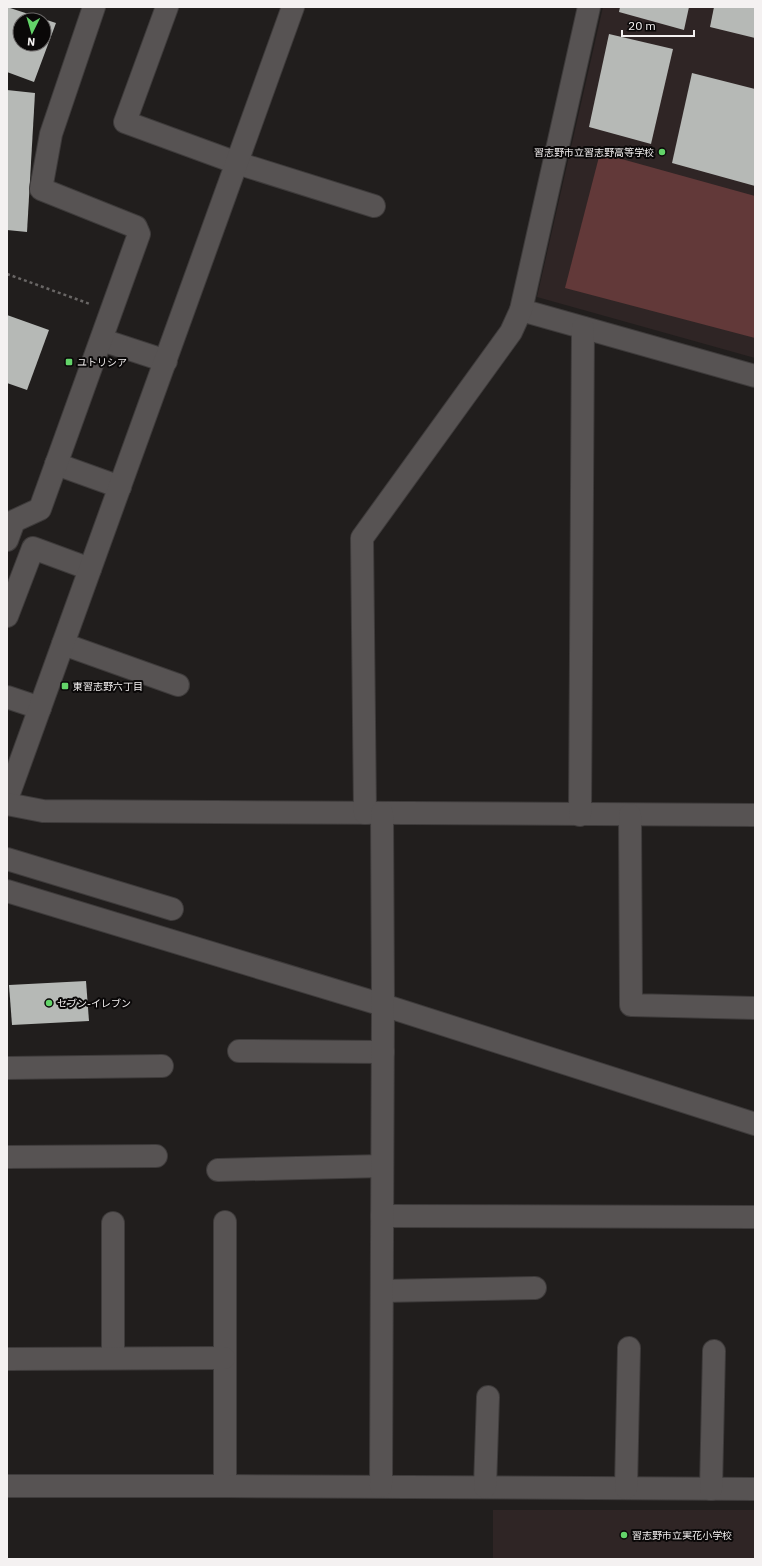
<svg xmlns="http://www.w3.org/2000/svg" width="762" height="1566" viewBox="0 0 762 1566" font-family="'IBM Plex Sans','Noto Sans JP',sans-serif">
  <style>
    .built { fill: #2f2525 }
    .green { fill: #623939 }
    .building { fill: #b6b9b6; fill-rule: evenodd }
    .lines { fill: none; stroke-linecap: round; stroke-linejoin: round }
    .minor-casing { stroke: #3e3b3b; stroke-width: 24 }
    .path { stroke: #696665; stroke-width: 2.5; stroke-dasharray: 3 3; stroke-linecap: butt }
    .minor { stroke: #575353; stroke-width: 22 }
    .poi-dot { fill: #63d469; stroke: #0a0808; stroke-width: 1.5 }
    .labels { text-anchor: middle; stroke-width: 4; stroke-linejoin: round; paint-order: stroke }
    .poi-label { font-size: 10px; fill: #f4f1f1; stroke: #0a0808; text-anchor: start }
  </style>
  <rect width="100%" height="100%" fill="#211e1d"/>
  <!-- built -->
  <g class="built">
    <path d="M 603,7 L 755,7 L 755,358 L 537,297 Z"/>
    <rect x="493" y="1510" width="262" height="49"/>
  </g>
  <!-- green -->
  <path class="green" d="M 600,153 L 755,196 L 755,338 L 565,288 Z"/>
  <!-- building -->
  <g class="building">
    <path d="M 7,7 L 56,23 L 34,82 L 7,72 ZM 20,20 L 44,20 L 44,44 L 20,44 Z"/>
    <path d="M 620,7 L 689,7 L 684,30 L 619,12 Z"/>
    <path d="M 714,7 L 755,7 L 755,38 L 710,27 Z"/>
    <path d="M 609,34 L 673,49 L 651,144 L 589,127 Z"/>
    <path d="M 692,73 L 755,89 L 755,186 L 672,163 Z"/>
    <path d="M 7,90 L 35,93 L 27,232 L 7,230 Z"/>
    <path d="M 7,315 L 49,330 L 27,390 L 7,383 Z"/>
    <path d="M 86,981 L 89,1021 L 12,1025 L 9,985 Z"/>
  </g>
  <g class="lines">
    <defs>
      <g id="minor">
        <path d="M 167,7 L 125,122 L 237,163 L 374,206"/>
        <path d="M 521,310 L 755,376"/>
        <path d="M 102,340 L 166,361"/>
        <path d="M 56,464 L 120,487"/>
        <path d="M 7,540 L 14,521 L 40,509 L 139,234 L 136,227 L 41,189 L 51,134 L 94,7"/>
        <path d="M 7,616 L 33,548 L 90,569"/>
        <path d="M 63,644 L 178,685"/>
        <path d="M 7,697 L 40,708"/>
        <path d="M 7,799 L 293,7"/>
        <path d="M 7,804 L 43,811 L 755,815"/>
        <path d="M 365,813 L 362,538 L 511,332 L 521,310 L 589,7"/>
        <path d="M 580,815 L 583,328"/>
        <path d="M 630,815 L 631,1005 L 755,1008"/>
        <path d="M 7,859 L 172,909"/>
        <path d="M 7,891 L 383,1005 L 755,1124"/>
        <path d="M 239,1051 L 383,1052"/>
        <path d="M 7,1068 L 162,1066"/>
        <path d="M 7,1157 L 156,1156"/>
        <path d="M 218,1170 L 382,1166"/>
        <path d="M 382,1216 L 755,1217"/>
        <path d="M 225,1222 L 225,1486"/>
        <path d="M 382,1291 L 535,1288"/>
        <path d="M 113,1357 L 113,1223"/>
        <path d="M 7,1359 L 224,1358"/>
        <path d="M 7,1486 L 225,1486 L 755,1489"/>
        <path d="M 381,1486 L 383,1005 L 382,813"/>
        <path d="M 485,1487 L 488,1397"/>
        <path d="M 626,1488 L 629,1348"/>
        <path d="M 711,1489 L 714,1351"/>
      </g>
    </defs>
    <!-- minor casing -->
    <use href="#minor" class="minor-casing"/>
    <!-- path -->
    <path class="path" d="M 7,274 L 90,304"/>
    <!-- minor -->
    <use href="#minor" class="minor"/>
  </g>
  <!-- markers -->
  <g class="poi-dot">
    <circle cx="662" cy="152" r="4"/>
    <rect x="65" y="358" width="8" height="8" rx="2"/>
    <rect x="61" y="682" width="8" height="8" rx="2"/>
    <circle cx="49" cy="1003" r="4"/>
    <circle cx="624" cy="1535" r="4"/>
  </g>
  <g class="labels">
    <!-- poi labels -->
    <g class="poi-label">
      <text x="654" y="156" text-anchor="end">習志野市立習志野高等学校</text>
      <text x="77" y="366">ユトリシア</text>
      <text x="73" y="690">東習志野六丁目</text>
      <text x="57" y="1007">セブン-イレブン</text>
      <text x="632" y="1539">習志野市立実花小学校</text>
    </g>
  </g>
  <!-- border -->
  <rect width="762" height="1566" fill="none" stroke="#f4f1f1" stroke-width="16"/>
  <!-- north arrow -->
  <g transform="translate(32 32) rotate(185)"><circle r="19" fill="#0a0808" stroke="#686565"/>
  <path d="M0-3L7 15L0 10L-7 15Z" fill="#63d469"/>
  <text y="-6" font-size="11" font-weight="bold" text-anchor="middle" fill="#f4f1f1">N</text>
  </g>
  <!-- scale -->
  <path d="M622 30v6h72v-6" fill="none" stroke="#f4f1f1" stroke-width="2"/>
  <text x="628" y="30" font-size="12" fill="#f4f1f1" stroke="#0a0808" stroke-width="3" paint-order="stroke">20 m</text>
</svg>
